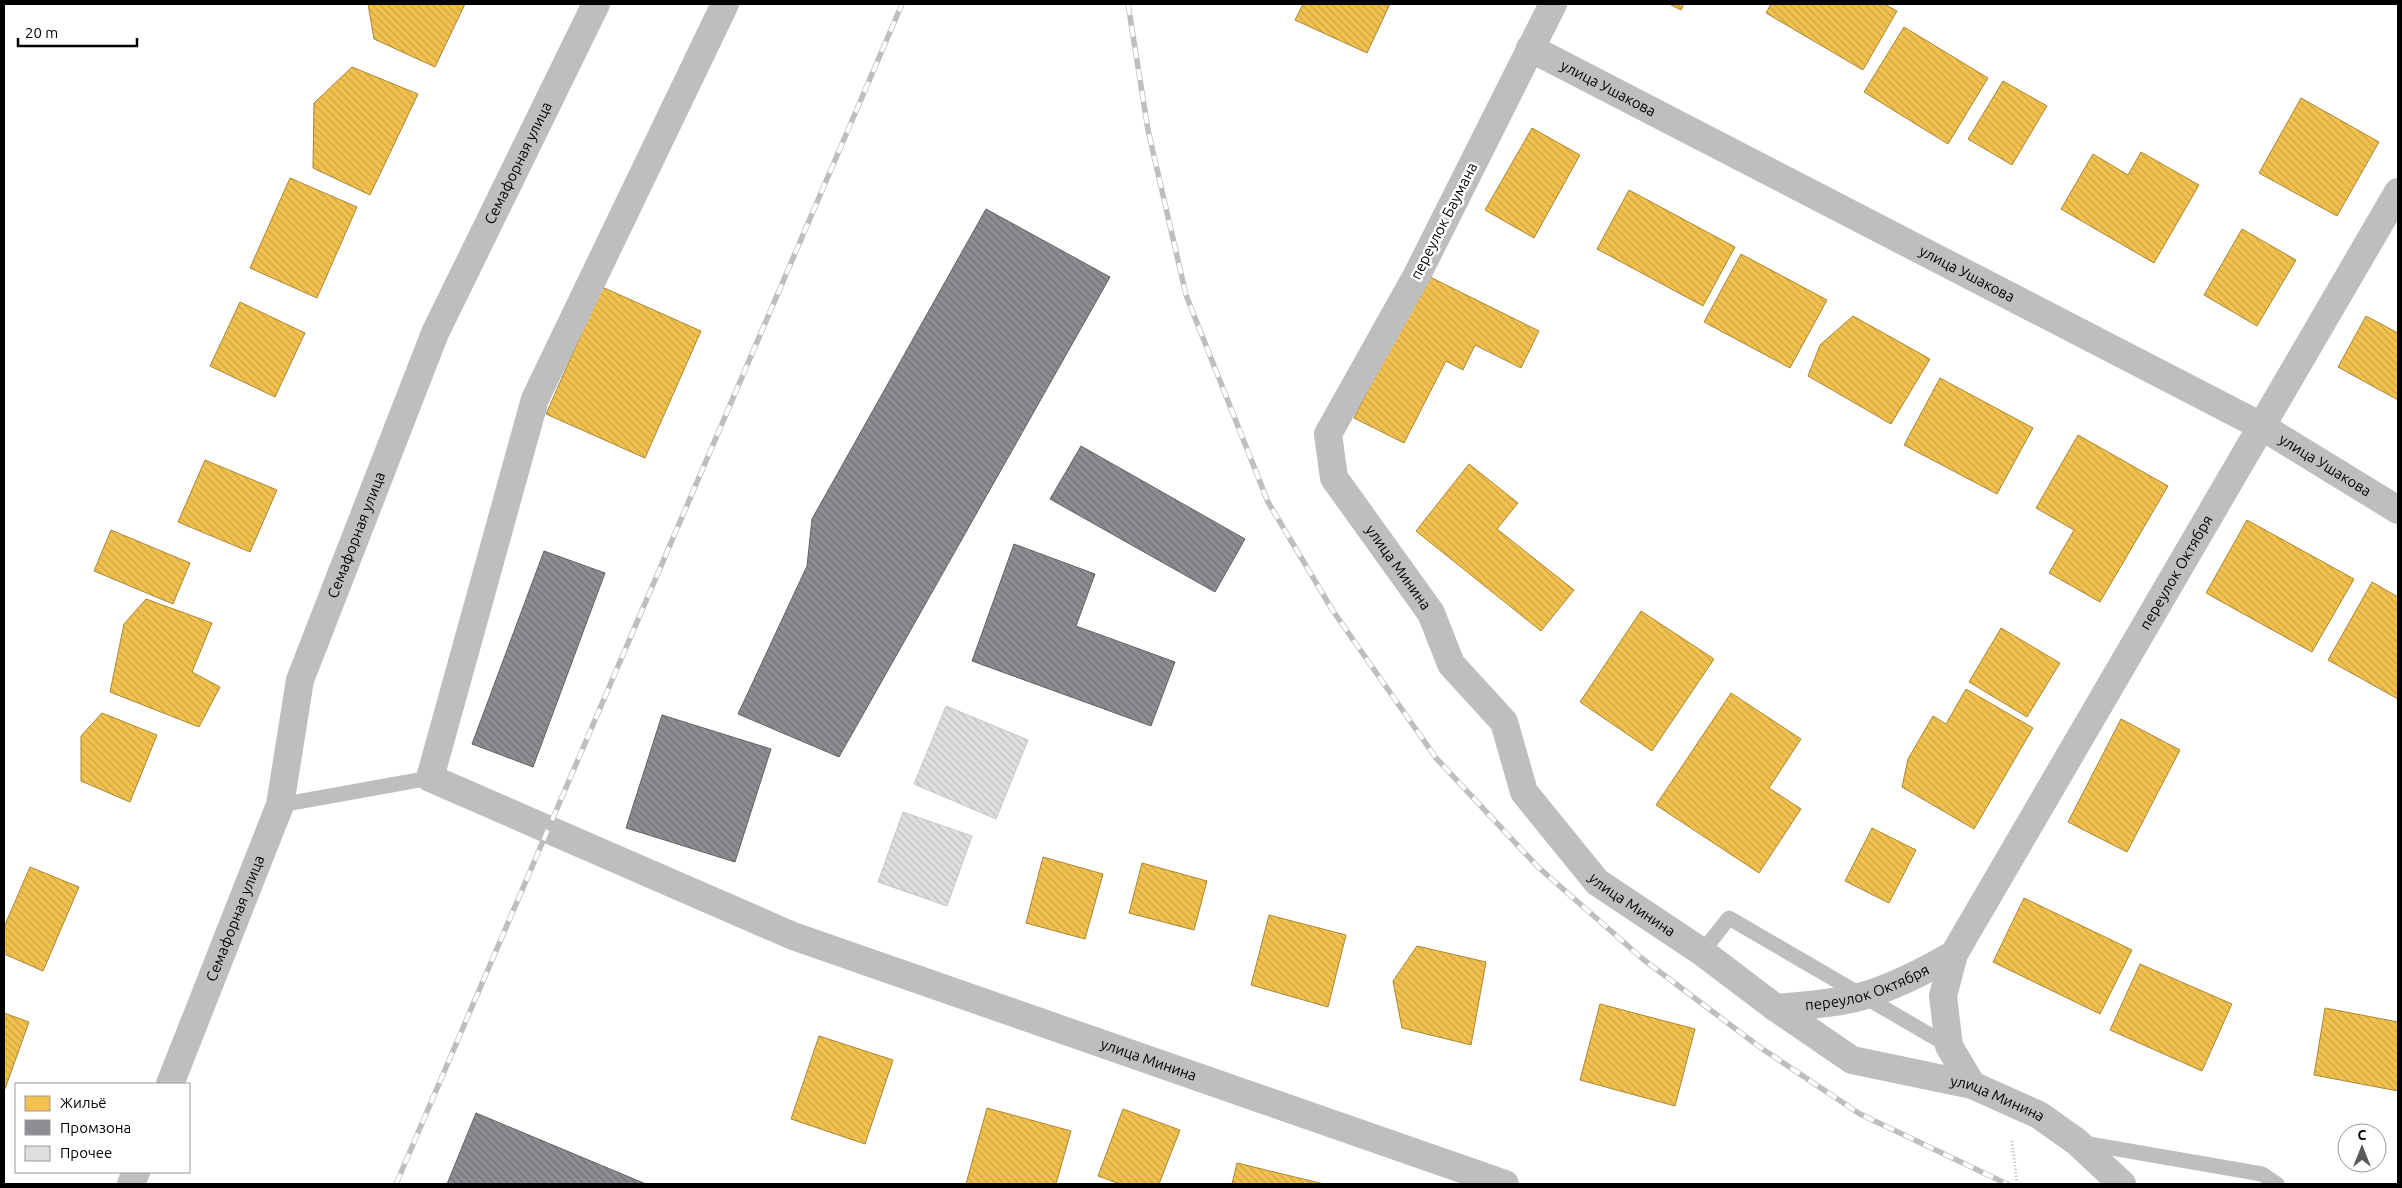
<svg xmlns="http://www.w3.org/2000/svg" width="2402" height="1188" viewBox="0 0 2402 1188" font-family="Ubuntu,sans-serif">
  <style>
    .homes { fill: url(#homes-back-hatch); stroke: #a98737 }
    .industry { fill: url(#industry-back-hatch); stroke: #636366 }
    .building { fill: url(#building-back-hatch); stroke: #c7c7c7 }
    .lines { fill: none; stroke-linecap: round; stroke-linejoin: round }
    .path { stroke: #b9b9b9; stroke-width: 3; stroke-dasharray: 1 2.5; stroke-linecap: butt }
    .service { stroke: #bebebe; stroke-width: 15 }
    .minor { stroke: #bebebe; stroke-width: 28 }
    .rail-casing { stroke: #bebebe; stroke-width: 5.5 }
    .rail { stroke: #fff; stroke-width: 4; stroke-dasharray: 11; stroke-linecap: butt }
    .labels { text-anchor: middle; stroke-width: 5; stroke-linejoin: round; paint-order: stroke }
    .street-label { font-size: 15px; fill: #000; stroke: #fff }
  </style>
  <defs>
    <pattern id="homes-back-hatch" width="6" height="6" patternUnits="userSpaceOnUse" patternTransform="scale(1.25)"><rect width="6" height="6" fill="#f2c14e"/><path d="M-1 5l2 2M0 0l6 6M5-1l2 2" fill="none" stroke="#cea442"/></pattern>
    <pattern id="industry-back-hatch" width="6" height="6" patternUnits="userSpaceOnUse" patternTransform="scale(1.25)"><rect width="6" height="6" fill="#8d8d92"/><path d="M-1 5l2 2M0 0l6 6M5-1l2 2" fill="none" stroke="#717175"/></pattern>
    <pattern id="building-back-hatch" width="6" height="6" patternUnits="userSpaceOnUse" patternTransform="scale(1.25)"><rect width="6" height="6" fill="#dfdfdf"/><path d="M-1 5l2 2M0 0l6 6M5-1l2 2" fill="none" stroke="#bebebe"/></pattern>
  </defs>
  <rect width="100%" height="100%" fill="#fff"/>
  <!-- homes -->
  <g class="homes">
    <path d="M 368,4 L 465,4 L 435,67 L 374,39 Z"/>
    <path d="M 1303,4 L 1390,4 L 1367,53 L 1295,20 Z"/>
    <path d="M 1669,4 L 1684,4 L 1681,10 Z"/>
    <path d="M 1771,4 L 1884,4 L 1897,11 L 1863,70 L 1766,13 Z"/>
    <path d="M 1904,27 L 1988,78 L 1948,144 L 1864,92 Z"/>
    <path d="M 352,67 L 418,94 L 370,195 L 313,168 L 314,103 Z"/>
    <path d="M 2003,81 L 2047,106 L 2012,165 L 1968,139 Z"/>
    <path d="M 2301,98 L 2379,142 L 2337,216 L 2259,173 Z"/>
    <path d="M 1532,128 L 1580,155 L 1534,238 L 1485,210 Z"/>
    <path d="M 2141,152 L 2199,185 L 2154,263 L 2061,209 L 2093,154 L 2128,175 Z"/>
    <path d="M 290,178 L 357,207 L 317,298 L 250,268 Z"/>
    <path d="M 1629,190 L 1735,247 L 1703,306 L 1597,249 Z"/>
    <path d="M 2242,229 L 2296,260 L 2257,326 L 2204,295 Z"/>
    <path d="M 1741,254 L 1827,300 L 1790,368 L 1704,322 Z"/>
    <path d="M 1426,275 L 1539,331 L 1521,368 L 1475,345 L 1463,370 L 1446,361 L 1404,443 L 1354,418 Z"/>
    <path d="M 602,287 L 701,331 L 645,458 L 546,414 Z"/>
    <path d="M 240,302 L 305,333 L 275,397 L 210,366 Z"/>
    <path d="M 1853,316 L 1930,359 L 1891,424 L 1808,376 L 1820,345 Z"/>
    <path d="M 2366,316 L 2398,333 L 2398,400 L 2338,367 Z"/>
    <path d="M 1940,378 L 2033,428 L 1997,494 L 1904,445 Z"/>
    <path d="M 2078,435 L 2168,486 L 2100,602 L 2049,573 L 2074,530 L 2036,508 Z"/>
    <path d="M 205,460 L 277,490 L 250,552 L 178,522 Z"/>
    <path d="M 1469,464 L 1518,503 L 1497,529 L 1574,590 L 1541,631 L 1416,531 Z"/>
    <path d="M 2247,520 L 2354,579 L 2312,652 L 2206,593 Z"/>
    <path d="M 111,530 L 190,563 L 173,604 L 94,571 Z"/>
    <path d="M 2372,582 L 2398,597 L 2398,699 L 2328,660 Z"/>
    <path d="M 146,599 L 212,623 L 192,672 L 220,687 L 199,727 L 110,692 L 124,624 Z"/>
    <path d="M 1641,611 L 1714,659 L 1652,751 L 1580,702 Z"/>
    <path d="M 2001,628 L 2060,663 L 2027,717 L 1969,682 Z"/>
    <path d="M 1966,689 L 2033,728 L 1974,829 L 1902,787 L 1908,759 L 1933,716 L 1946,724 Z"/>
    <path d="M 1731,693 L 1801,739 L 1769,788 L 1801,809 L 1759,873 L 1656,805 Z"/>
    <path d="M 102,713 L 157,735 L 130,802 L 81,781 L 81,736 Z"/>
    <path d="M 2121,719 L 2180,750 L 2127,852 L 2068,822 Z"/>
    <path d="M 1872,828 L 1916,850 L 1889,903 L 1845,881 Z"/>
    <path d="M 1043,857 L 1103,874 L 1085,939 L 1026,923 Z"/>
    <path d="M 1142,863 L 1207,881 L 1194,930 L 1129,913 Z"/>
    <path d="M 30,867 L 79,887 L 43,971 L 4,954 L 4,927 Z"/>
    <path d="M 2024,898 L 2132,950 L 2100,1014 L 1993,962 Z"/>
    <path d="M 1269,915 L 1346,935 L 1328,1007 L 1251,985 Z"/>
    <path d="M 1417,946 L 1486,962 L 1471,1045 L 1402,1028 L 1393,981 Z"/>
    <path d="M 2140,964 L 2232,1004 L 2202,1071 L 2110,1030 Z"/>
    <path d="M 1600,1004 L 1695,1029 L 1675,1106 L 1580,1080 Z"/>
    <path d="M 2325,1008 L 2398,1022 L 2398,1091 L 2314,1075 Z"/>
    <path d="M 4,1013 L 29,1022 L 5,1089 L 4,1088 Z"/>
    <path d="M 819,1036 L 893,1060 L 865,1144 L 791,1119 Z"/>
    <path d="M 987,1108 L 1071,1131 L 1056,1184 L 966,1184 Z"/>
    <path d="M 1123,1109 L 1180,1130 L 1159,1184 L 1120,1184 L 1098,1176 Z"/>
    <path d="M 1237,1163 L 1324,1184 L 1232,1184 Z"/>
  </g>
  <!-- industry -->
  <g class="industry">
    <path d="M 986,209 L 1110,277 L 839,757 L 738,714 L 807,566 L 812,519 Z"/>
    <path d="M 1081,446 L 1245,539 L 1215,592 L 1050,499 Z"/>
    <path d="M 1014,544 L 1095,574 L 1076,626 L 1175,662 L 1151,726 L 972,661 Z"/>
    <path d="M 544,551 L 605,573 L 533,767 L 472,744 Z"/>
    <path d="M 662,715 L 771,749 L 735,862 L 626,828 Z"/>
    <path d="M 476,1113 L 646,1184 L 447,1184 Z"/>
  </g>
  <!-- building -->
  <g class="building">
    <path d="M 946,706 L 1028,740 L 996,819 L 914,784 Z"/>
    <path d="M 903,812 L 972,836 L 947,906 L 878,882 Z"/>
  </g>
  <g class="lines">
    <!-- path -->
    <path class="path" d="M 2012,1141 L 2017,1184"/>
    <!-- service -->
    <g class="service">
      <path d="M 280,805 L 430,778"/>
      <path d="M 1702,952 L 1729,918 L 1949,1046"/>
      <path d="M 2083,1143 L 2262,1174 L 2277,1184"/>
    </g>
    <!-- minor -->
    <g class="minor">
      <path id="s1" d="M 725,4 L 535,399 L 430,778 L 793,936 L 1505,1184"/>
      <path id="s2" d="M 1553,4 L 1417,275 L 1328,434 L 1334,478 L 1431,613 L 1451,664 L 1504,722 L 1524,792 L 1597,882 L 1702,952 L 1776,1008 L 1852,1060 L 1972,1085 L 2039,1115 L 2077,1142 L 2122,1184"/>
      <path id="s3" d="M 1530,48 L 2261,426 L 2398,510"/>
      <path d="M 1954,954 L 1943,996 L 1949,1046 L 1972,1085"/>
      <path id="s4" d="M 1776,1008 C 1805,1005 1835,1004 1863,996 C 1896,986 1925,971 1954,954 L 2398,192"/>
      <path id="s5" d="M 170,1084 L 280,805 L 300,680 L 435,333 L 596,4"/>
      <path d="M 131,1184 L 136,1172"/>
    </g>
    <defs>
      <g id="rail">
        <path d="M 1128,4 L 1148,130 L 1186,295 L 1268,502 L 1333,611 L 1436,758 L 1538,867 L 1644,960 L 1761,1048 L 1860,1114 L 2007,1184"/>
        <path d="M 396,1184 L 902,4"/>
      </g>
    </defs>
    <!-- rail casing -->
    <use href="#rail" class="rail-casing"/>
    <!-- rail -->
    <use href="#rail" class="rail"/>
  </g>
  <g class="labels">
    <!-- street labels -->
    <g class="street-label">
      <text dy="5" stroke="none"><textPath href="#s3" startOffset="88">улица Ушакова</textPath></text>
      <text dy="5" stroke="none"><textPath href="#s5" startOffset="988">Семафорная улица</textPath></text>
      <text transform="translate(1444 221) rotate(-63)" y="5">переулок Баумана</text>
      <text dy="5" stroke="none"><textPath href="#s3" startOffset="492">улица Ушакова</textPath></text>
      <text dy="5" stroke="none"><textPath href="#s3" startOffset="898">улица Ушакова</textPath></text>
      <text dy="5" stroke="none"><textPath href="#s5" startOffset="582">Семафорная улица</textPath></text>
      <text dy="5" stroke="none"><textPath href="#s2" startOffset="640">улица Минина</textPath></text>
      <text dy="5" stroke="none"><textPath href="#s4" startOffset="630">переулок Октября</textPath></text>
      <text dy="5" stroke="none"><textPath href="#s2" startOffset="1060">улица Минина</textPath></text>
      <text dy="5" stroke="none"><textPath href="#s5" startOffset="178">Семафорная улица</textPath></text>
      <text dy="5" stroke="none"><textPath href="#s4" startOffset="94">переулок Октября</textPath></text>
      <text dy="5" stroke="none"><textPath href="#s1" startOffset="1604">улица Минина</textPath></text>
      <text dy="5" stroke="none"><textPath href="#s2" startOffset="1480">улица Минина</textPath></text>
    </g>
  </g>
  <!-- border -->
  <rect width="2402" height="1188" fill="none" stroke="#000000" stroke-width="10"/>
  <!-- legend -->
  <rect x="15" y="1083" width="175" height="90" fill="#ffffff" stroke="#999999"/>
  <rect x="25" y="1096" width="25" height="15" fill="#f2c14e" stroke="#999999"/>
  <text x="60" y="1108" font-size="15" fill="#000000">Жильё</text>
  <rect x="25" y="1120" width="25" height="15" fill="#8d8d92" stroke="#999999"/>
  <text x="60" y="1133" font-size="15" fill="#000000">Промзона</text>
  <rect x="25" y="1146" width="25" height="15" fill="#dfdfdf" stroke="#999999"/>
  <text x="60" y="1158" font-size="15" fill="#000000">Прочее</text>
  <!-- north arrow -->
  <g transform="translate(2362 1148)"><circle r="24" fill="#ffffff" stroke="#999999"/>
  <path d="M0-4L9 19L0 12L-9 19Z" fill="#595959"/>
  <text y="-8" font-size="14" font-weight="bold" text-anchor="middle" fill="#000000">С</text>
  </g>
  <!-- scale -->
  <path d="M18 38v8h119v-8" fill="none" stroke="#000000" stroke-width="2.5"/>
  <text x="25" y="38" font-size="15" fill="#000000" stroke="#ffffff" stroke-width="4" paint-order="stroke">20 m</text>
</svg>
